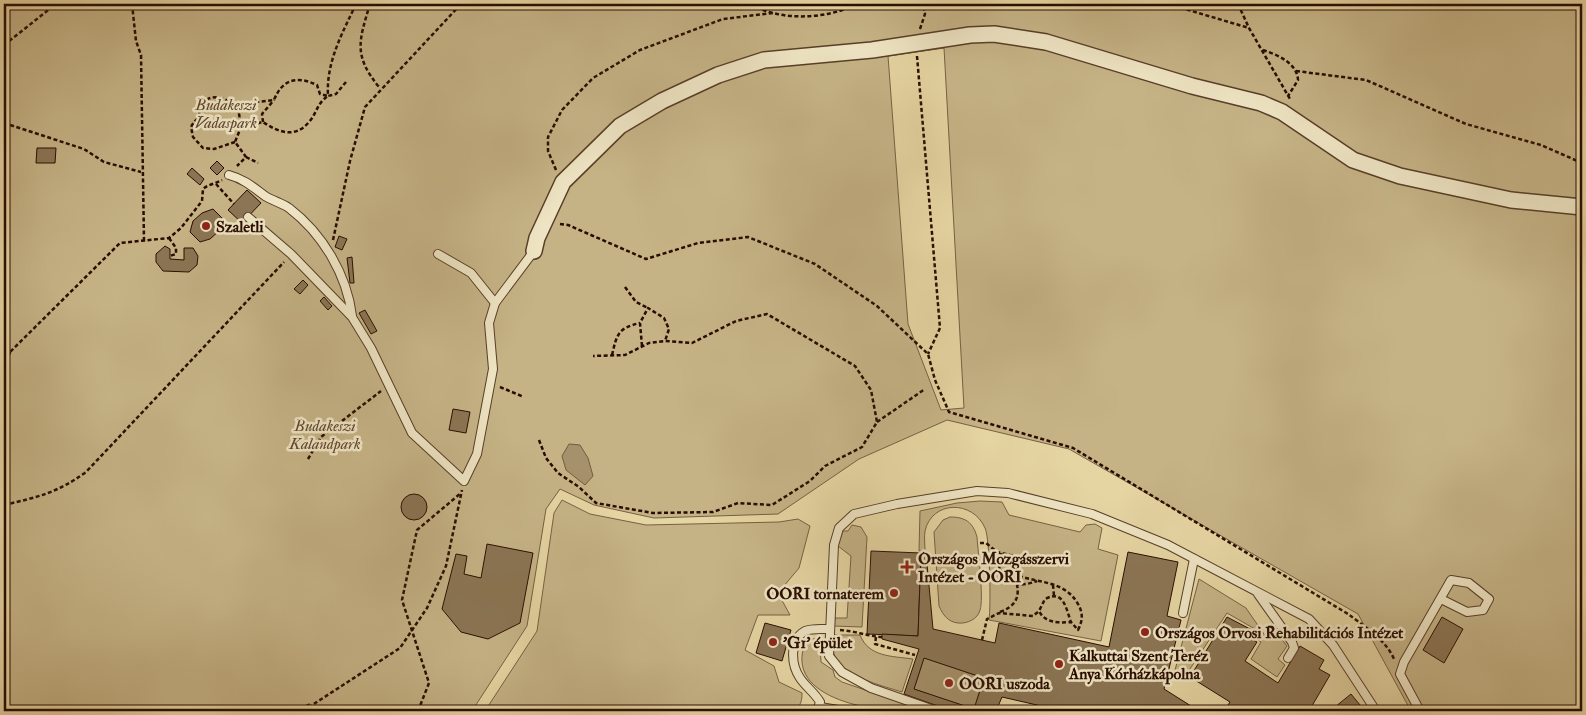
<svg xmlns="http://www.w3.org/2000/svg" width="1586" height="715" viewBox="0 0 1586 715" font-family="'IM FELL Double Pica',serif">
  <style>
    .green { fill: #c5b386; stroke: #776043; fill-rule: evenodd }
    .water { fill: #a5916b; stroke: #735c40 }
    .building { fill: #8b7554; stroke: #290c00; fill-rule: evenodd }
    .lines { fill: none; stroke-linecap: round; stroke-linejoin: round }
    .service-casing { stroke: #583e28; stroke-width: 10 }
    .minor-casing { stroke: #583e28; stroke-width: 18 }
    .path { stroke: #290c00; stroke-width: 2.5; stroke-dasharray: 4 2.5; stroke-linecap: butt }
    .service { stroke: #eee4c3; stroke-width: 8 }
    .minor { stroke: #eee4c3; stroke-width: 15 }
    .poi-dot { fill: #8f2418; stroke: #eee4c3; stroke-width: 2 }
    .labels { text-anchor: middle; stroke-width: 5; stroke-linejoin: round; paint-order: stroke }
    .park-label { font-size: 16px; font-style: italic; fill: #60462f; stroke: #eee4c3 }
    .poi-label { font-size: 16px; font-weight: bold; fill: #290c00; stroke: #eee4c3; text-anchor: start }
  </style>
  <rect width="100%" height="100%" fill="#e5d5a2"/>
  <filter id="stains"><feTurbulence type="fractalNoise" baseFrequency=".004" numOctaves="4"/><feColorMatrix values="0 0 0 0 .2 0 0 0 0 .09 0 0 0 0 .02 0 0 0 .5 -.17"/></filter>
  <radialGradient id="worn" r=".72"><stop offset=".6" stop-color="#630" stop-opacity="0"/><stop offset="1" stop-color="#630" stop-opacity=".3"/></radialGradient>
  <!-- green -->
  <g class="green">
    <path d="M 4,4 L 1582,4 L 1582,711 L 1411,711 L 1358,614 L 1069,449 L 947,420 L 859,459 L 778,514 L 654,518 L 594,505 L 560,489 L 546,509 L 527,626 L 472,711 L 4,711 ZM 944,48 L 964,408 L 941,410 L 908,324 L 888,56 Z"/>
    <path d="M 562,500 L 590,514 L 646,525 L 779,522 L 798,519 L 810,526 L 799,568 L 778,593 L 790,615 L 758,615 L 745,650 L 774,666 L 779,682 L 802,693 C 802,703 800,708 790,711 L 485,711 L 537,631 L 554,513 Z"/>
    <path d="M 980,501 L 1002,502 L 1009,515 L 1080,532 L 1086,525 L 1095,524 L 1102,528 L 1098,549 L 1118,555 L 1101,641 L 989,620 C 991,606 990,538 985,528 C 973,500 932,500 925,531 C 924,537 925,545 925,551 L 919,551 L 920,511 L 957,503 Z"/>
    <path d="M 950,517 C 965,517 973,522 977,537 C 978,552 984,599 980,610 C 978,619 967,624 958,623 C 948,622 943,615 939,606 L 934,532 L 943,520 Z"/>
    <path d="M 852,525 L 861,527 L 867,537 L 862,627 L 834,626 L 835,618 L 847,618 L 851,556 L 838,546 L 843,531 L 848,531 Z"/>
    <path d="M 1199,579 L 1246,608 L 1268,640 L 1277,633 L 1287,646 L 1278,659 L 1285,665 L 1277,677 L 1251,659 L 1261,642 L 1252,636 L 1255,629 L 1227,613 L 1182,681 L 1174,674 Z"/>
    <path d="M 834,635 L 860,635 C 869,657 891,656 913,659 L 902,692 C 883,686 840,676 834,654 C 832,649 834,640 834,635 Z"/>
    <path d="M 817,638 L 820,645 L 821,662 L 833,670 L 835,677 L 842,682 L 923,710 C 883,715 780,701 806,641 Z"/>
  </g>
  <!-- water -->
  <g class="water">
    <path d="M 569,444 L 580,445 L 588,458 L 593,476 L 585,485 L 566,470 L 562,456 Z"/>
    <path d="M 924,658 L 984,678 L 974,709 L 914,689 Z"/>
  </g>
  <!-- building -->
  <g class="building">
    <path d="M 37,148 L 56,148 L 55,163 L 36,163 Z"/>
    <path d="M 217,161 L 224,168 L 217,175 L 210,168 Z"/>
    <path d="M 192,168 L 204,179 L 200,185 L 187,174 Z"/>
    <path d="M 247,190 L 261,203 L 242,223 L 228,210 Z"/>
    <path d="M 213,209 L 223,219 L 219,231 L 210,239 L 200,242 L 190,232 L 193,221 L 202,213 Z"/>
    <path d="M 339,236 L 347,239 L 342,250 L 335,247 Z"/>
    <path d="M 165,246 L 170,249 L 170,259 L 184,260 L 184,248 L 193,248 L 198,256 L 197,265 L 189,272 L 163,271 L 156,262 L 156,254 Z"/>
    <path d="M 352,257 L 354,283 L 350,283 L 347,258 Z"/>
    <path d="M 303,280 L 308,285 L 300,294 L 294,289 Z"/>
    <path d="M 324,297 L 332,306 L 328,310 L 320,301 Z"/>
    <path d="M 365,310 L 377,331 L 371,334 L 359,313 Z"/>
    <path d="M 453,409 L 470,412 L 466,433 L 449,430 Z"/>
    <circle cx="414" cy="507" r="13"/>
    <path d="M 487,544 L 533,553 L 520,623 L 488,639 L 461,632 L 442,609 L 456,554 L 467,556 L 464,574 L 481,578 Z"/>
    <path d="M 871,551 L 921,553 L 918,636 L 867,634 Z"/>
    <path d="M 1128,552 L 1178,562 L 1167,616 L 1181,620 L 1164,689 L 1199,711 L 1063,711 L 1002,697 L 996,711 L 952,711 L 904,694 L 919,649 L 882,639 L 882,634 L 918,636 L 921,553 L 926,553 L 933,629 L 995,643 L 999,623 L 1109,647 ZM 924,658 L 984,678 L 974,709 L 914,689 Z"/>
    <path d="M 1227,617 L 1252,630 L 1248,637 L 1257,642 L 1245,661 L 1278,683 L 1300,646 L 1324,660 L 1319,669 L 1330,675 L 1309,711 L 1249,711 L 1243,707 L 1240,711 L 1224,711 L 1230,702 L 1190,677 Z"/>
    <path d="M 1442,617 L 1463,629 L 1444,663 L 1423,650 Z"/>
    <path d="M 765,623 L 791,630 L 782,661 L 756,653 Z"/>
    <path d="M 1351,694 L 1365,711 L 1330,711 Z"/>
  </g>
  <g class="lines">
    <defs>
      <g id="service">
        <path d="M 229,175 C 244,179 253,187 265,196 C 273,201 282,203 289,208 C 323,234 347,275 352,316"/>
        <path d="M 248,217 L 291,254 L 352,317 L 371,348 L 412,433 L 464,481 L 477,454 L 493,369 L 489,323 L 495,303 L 534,251"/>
        <path d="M 438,254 L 471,273 L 495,303"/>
        <path d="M 1258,594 L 1292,642 L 1294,648 L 1288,658"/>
        <path d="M 1183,613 L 1194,559"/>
        <path d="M 820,707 L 844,711"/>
        <path d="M 817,711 L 820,702 C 815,693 806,687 800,678 C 791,665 789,640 805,631 C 812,628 821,629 829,629"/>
        <path d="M 937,711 L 871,688 L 842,672 L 829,656 L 834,545 L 839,528 L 854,514 L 897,504 L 977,491 L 1008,493 L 1092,514 L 1168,545 L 1309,619 L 1333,645 L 1376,711"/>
        <path d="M 1420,711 L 1400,674 L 1404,662 L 1451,580 L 1469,583 L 1489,599 L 1483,610 L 1467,612 L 1441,599"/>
      </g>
      <path id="minor" d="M 534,251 L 537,238 L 563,182 L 620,126 L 662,101 L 718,75 L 764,60 L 872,50 L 970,35 L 994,34 L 1046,42 L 1192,86 L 1261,103 L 1282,112 L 1353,160 L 1400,176 L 1511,200 L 1582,207"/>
    </defs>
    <!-- service casing -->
    <use href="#service" class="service-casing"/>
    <!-- minor casing -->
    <use href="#minor" class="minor-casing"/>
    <!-- path -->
    <g class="path">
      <path d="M 132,4 L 136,41 L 141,55 L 144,241"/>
      <path d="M 370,4 C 359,41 353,55 379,87"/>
      <path d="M 751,4 C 780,22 828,19 857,4"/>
      <path d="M 1168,4 L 1249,28"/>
      <path d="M 1238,4 L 1249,28 L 1290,99"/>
      <path d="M 920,29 L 925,14 L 923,4"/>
      <path d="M 4,45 L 56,4"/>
      <path d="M 1263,50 C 1278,55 1297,63 1298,80 L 1288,96"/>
      <path d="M 917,56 L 940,328 L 928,354"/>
      <path d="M 1296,71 L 1366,80 L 1466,124 L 1541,145 L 1582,163"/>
      <path d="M 346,82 L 336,94 L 328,96 C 326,62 342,34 356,4"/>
      <path d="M 238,107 L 241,127"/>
      <path d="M 263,122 L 262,114 L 274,100"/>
      <path d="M 4,123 L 84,149 L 104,162 L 141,172"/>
      <path d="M 235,142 L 214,149 L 203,148 L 193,137 L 191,127 C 193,123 195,121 198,118 C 200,115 199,110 200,107 C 209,90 227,99 238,107 L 250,103 L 274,100 C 282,80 296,75 317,85 L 320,94 L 328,96 C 317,103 317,113 309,122 C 295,139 278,132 263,122 L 241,127 L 235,142 L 246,157 L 237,166"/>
      <path d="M 246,157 L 258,163"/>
      <path d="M 556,170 L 548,151 L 548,137 L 562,110 L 593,78 L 640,50 L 723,19 L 773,13"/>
      <path d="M 216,184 L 234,204"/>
      <path d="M 560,224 L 568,225 L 646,259 L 698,243 L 748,237 L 815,264 L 877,306 L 928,354 L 935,380 L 949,412 L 1073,448 L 1348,614 C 1364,626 1386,640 1394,659"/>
      <path d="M 169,238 L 176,248 L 176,254 L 170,256"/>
      <path d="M 333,240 L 350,161 L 365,107 L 461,4"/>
      <path d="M 625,287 L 636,302 L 648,308"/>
      <path d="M 642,346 L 640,323 L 648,308 L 664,318 L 669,329 L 665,341"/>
      <path d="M 4,352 L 10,352 L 120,243 L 169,238 L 181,228 L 202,201 L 203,189 C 209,184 215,184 222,180"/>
      <path d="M 612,355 C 617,334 618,328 640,323"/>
      <path d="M 4,380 L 10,352"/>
      <path d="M 500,387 L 524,397"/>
      <path d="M 877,422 L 925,389"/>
      <path d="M 539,440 L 546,458 L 558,473 L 579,487 L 596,503 L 653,513 L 713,512 L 738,503 L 772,505 L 810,481 L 825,466 L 862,447 L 877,422 L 871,390 L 855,366 L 767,314 L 736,321 L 692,343 L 665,341 L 649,343 L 625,355 L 593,356"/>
      <path d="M 308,459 L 321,437 L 381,391"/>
      <path d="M 4,505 C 38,497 57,493 86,472 L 284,262"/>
      <path d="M 980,543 L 986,543 L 997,552 L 1014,556 L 1016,571 L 1019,576 C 1041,583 1066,582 1078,604 C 1083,613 1083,620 1078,630 L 1071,622 C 1058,623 1045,623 1039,611 L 1045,599 C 1064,589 1066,609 1071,622"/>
      <path d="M 1001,553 L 999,570 C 1008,586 1021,587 1037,581"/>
      <path d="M 999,570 L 1018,575"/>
      <path d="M 1053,585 L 1054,596"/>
      <path d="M 1000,612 C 1013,607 1020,600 1017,585"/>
      <path d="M 840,630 C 855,631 867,636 882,637"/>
      <path d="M 876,637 L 875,644 L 915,655"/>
      <path d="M 982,640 L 987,619 L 999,613 L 1033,616 L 1039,611"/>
      <path d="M 294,711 L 311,704"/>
      <path d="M 303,711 L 400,648 L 427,608 L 446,566 L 462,490"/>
      <path d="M 418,711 L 429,683 L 402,600 L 417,530 L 461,493"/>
    </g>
    <!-- service -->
    <use href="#service" class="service"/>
    <!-- minor -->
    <use href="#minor" class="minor"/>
  </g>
  <!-- markers -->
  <g class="poi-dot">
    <circle cx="206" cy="226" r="5"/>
    <path d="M904.5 559.5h5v5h5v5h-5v5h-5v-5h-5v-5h5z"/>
    <circle cx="894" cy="593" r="5"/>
    <circle cx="1145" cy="632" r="5"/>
    <circle cx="773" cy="642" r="5"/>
    <circle cx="1059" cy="664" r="5"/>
    <circle cx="949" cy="683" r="5"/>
  </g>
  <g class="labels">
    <!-- park labels -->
    <g class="park-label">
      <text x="226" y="110">Budakeszi<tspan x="226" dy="18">Vadaspark</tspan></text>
      <text x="325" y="431">Budakeszi<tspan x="325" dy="18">Kalandpark</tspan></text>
    </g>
    <!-- poi labels -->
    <g class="poi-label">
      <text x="216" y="232">Szaletli</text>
      <text x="918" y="564">Országos Mozgásszervi<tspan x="918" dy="18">Intézet - OORI</tspan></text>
      <text x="884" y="599" text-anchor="end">OORI tornaterem</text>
      <text x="1155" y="638">Országos Orvosi Rehabilitációs Intézet</text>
      <text x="783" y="648">'G1' épület</text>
      <text x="1069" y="661">Kalkuttai Szent Teréz<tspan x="1069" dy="18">Anya Kórházkápolna</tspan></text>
      <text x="959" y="689">OORI uszoda</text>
    </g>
  </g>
  <!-- margin -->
  <rect width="1586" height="715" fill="none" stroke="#e5d5a2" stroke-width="20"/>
  <rect x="5" y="5" width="1576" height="705" fill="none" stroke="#290c00" stroke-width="2.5"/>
  <rect x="10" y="10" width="1566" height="695" fill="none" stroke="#290c00"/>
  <rect width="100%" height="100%" filter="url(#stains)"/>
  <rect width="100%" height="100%" fill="url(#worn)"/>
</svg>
